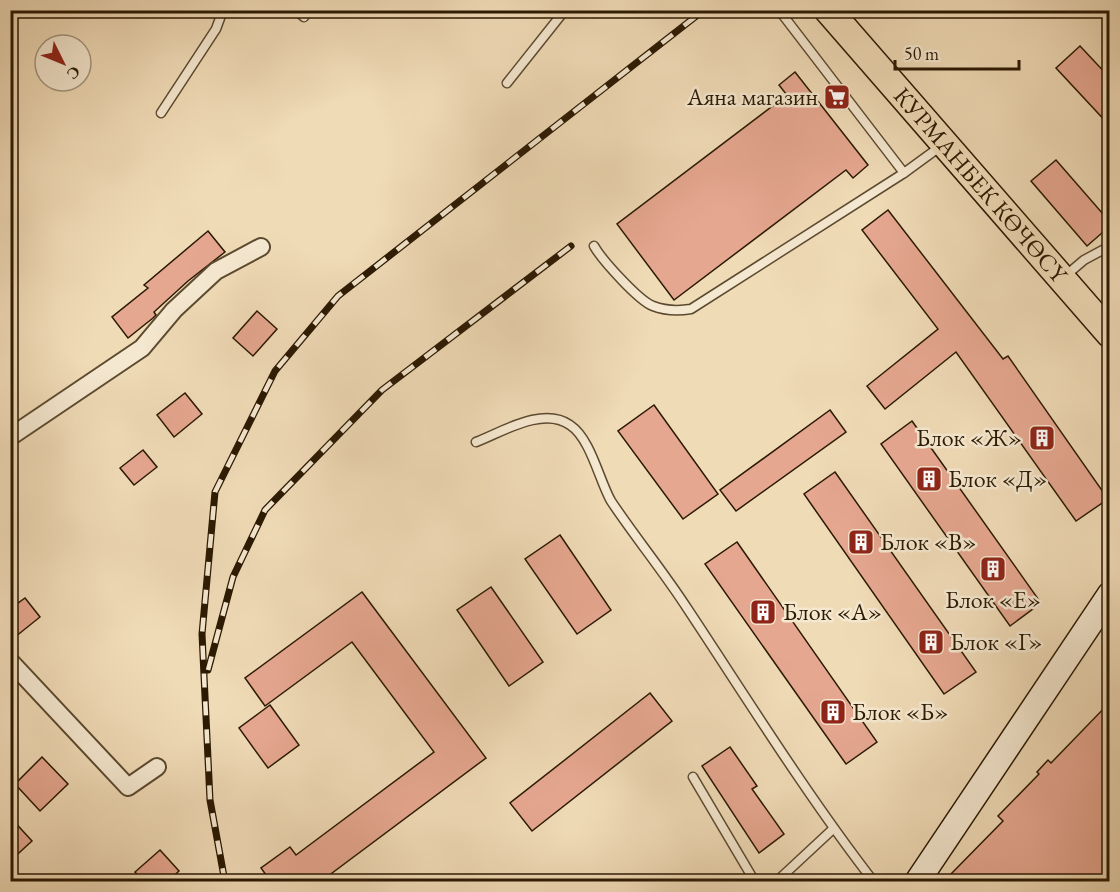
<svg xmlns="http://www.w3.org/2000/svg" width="1120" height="892" viewBox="0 0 1120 892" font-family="'EB Garamond',serif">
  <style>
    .building { fill: #e6a790; stroke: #2b1902; stroke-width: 1.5 }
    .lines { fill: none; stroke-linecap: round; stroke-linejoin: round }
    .service-casing { stroke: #5c4a2f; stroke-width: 11 }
    .minor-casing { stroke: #5c4a2f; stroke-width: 20 }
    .secondary-casing { stroke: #2b1902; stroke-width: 27 }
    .primary-casing { stroke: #2b1902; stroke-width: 30 }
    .service { stroke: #f5e8d0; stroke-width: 8 }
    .minor { stroke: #f5e8d0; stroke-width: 16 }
    .secondary { stroke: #f5e8d0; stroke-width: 24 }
    .primary { stroke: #f0dbb7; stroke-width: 27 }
    .rail-casing { stroke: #2b1902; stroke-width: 7 }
    .rail { stroke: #f5e8d0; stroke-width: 4.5; stroke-dasharray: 14; stroke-linecap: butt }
    .labels { text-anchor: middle; stroke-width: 5; stroke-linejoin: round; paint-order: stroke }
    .poi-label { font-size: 24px; fill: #2b1902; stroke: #f5e8d0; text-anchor: start }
    .street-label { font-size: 24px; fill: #2b1902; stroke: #f5e8d0 }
  </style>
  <rect width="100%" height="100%" fill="#f0dbb7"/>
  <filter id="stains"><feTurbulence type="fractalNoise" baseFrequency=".00333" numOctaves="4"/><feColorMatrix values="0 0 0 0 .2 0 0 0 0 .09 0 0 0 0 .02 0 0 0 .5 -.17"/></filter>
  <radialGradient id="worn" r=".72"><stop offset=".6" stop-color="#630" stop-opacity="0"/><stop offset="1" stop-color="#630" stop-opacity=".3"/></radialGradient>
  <!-- building -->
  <g class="building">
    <path d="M 1080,46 L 1110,78 L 1110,126 L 1056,68 Z"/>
    <path d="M 795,72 L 868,165 L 853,178 L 846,170 L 674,300 L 617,224 L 787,95 L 779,85 Z"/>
    <path d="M 1056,160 L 1110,222 L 1110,226 L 1087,246 L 1031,181 Z"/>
    <path d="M 888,210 L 1003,359 L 1008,356 L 1108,499 L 1076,521 L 956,352 L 885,409 L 867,386 L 938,329 L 862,230 Z"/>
    <path d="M 208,231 L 225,252 L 188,281 L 154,312 L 156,315 L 153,318 L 128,338 L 112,317 L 148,288 L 144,285 Z"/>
    <path d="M 257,311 L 277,329 L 253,356 L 233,338 Z"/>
    <path d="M 185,393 L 202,414 L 174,437 L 157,415 Z"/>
    <path d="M 654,405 L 718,494 L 683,519 L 618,431 Z"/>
    <path d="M 830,410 L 846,432 L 736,511 L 720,490 Z"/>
    <path d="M 912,421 L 1041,603 L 1010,626 L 881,444 Z"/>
    <path d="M 143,450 L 157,467 L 134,485 L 120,468 Z"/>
    <path d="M 835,472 L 976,672 L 944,694 L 804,494 Z"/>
    <path d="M 560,535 L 611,610 L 577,634 L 525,559 Z"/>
    <path d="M 737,542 L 877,742 L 846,764 L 705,564 Z"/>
    <path d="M 491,587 L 543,662 L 509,686 L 457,610 Z"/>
    <path d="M 362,592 L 486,758 L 320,882 L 271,882 L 261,868 L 290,847 L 296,855 L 434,752 L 352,642 L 265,706 L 245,678 Z"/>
    <path d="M 25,598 L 40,617 L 10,641 L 10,609 Z"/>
    <path d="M 650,693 L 672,721 L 532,831 L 510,803 Z"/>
    <path d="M 1110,702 L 1110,882 L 959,882 L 951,874 L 1003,821 L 998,816 L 1039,774 L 1037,772 L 1048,760 L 1051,763 Z"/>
    <path d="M 270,705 L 299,745 L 268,768 L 239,728 Z"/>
    <path d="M 730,747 L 757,786 L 752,789 L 784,834 L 759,853 L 702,766 Z"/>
    <path d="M 42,757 L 68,784 L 40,811 L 15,784 Z"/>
    <path d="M 10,817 L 32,841 L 10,861 Z"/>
    <path d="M 160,850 L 179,871 L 167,882 L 143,882 L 135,872 Z"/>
  </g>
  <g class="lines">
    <defs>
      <g id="service">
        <path d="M 296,10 L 304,17"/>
        <path d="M 779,10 L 904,173"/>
        <path d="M 507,83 L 565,10"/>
        <path d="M 161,113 L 216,29 L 223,10"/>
        <path d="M 594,246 C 602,260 639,301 653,306 C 666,311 678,311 691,309 L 904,173 L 941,146"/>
        <path d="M 1064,277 L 1084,260 L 1110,246"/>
        <path d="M 476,442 C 502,432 543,406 570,425 C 591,439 599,480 611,501 C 635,537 663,571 687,608 C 748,700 806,794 874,882"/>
        <path d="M 693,777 L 755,882"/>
        <path d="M 776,882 L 833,829"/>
      </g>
      <g id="minor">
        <path d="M 10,437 L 142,348 L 174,310 L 216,271 L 261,247"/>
        <path d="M 10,661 L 128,787 L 157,767"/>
      </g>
      <path id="secondary" d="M 917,882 L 1110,594"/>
      <g id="primary">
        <path id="s1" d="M 828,10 L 1110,334"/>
      </g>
    </defs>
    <!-- service casing -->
    <use href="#service" class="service-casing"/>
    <!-- minor casing -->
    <use href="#minor" class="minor-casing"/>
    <!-- secondary casing -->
    <use href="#secondary" class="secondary-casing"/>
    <!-- primary casing -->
    <use href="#primary" class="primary-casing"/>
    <!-- service -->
    <use href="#service" class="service"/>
    <!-- minor -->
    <use href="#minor" class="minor"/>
    <!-- secondary -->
    <use href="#secondary" class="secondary"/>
    <!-- primary -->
    <use href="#primary" class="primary"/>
    <defs>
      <g id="rail">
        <path d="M 208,670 L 233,577 L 265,510 L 382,390 L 571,246"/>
        <path d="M 225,882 L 210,800 L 202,634 L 215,492 L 275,371 L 338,296 L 704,10"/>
      </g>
    </defs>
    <!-- rail casing -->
    <use href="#rail" class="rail-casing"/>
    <!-- rail -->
    <use href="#rail" class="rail"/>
  </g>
  <!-- icons -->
  <defs>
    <symbol id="supermarket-square" viewBox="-11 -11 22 22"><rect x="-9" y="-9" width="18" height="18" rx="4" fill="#8f2418" stroke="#f5e8d0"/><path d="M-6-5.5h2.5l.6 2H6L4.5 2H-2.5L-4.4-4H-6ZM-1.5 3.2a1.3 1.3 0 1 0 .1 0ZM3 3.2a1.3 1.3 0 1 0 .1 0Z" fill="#fff"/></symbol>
    <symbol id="building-square" viewBox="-11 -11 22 22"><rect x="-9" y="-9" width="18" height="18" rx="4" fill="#8f2418" stroke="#f5e8d0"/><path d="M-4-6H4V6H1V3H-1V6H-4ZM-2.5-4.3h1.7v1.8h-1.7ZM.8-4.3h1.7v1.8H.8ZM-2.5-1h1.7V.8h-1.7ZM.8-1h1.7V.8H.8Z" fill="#fff"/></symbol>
  </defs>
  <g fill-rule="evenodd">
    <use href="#supermarket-square" x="822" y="82" width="30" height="30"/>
    <use href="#building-square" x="1027" y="423" width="30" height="30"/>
    <use href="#building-square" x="914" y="464" width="30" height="30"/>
    <use href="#building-square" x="846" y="527" width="30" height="30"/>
    <use href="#building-square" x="978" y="554" width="30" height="30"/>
    <use href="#building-square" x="748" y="597" width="30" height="30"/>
    <use href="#building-square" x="916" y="627" width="30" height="30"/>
    <use href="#building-square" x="818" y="697" width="30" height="30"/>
  </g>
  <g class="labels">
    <!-- poi labels -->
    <g class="poi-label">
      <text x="818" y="105" text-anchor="end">Аяна магазин</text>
      <text x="1022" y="446" text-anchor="end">Блок «Ж»</text>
      <text x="948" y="487">Блок «Д»</text>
      <text x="880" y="550">Блок «В»</text>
      <text x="993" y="608" text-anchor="middle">Блок «Е»</text>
      <text x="783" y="620">Блок «А»</text>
      <text x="950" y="650">Блок «Г»</text>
      <text x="852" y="720">Блок «Б»</text>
    </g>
    <!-- street labels -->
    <g class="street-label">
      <text dy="8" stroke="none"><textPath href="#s1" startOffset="232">КУРМАНБЕК КӨЧӨСҮ</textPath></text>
    </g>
  </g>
  <!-- margin -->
  <rect width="1120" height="892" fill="none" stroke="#f0dbb7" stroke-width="36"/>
  <rect x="12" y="12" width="1096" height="868" fill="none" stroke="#2b1902" stroke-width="3"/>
  <rect x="18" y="18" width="1084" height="856" fill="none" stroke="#2b1902" stroke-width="1.5"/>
  <!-- north arrow -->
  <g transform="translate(63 63) rotate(133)"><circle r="28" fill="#f5e8d0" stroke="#a4957e" stroke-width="1.5"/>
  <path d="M0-4.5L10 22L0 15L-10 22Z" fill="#8f2418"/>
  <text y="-9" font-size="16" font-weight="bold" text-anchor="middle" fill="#2b1902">С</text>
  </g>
  <!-- scale -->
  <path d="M895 60v9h124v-9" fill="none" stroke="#2b1902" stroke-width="3"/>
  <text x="904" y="60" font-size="18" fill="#2b1902" stroke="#f5e8d0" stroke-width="4.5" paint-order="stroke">50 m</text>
  <rect width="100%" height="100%" filter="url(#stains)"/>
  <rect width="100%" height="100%" fill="url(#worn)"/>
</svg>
